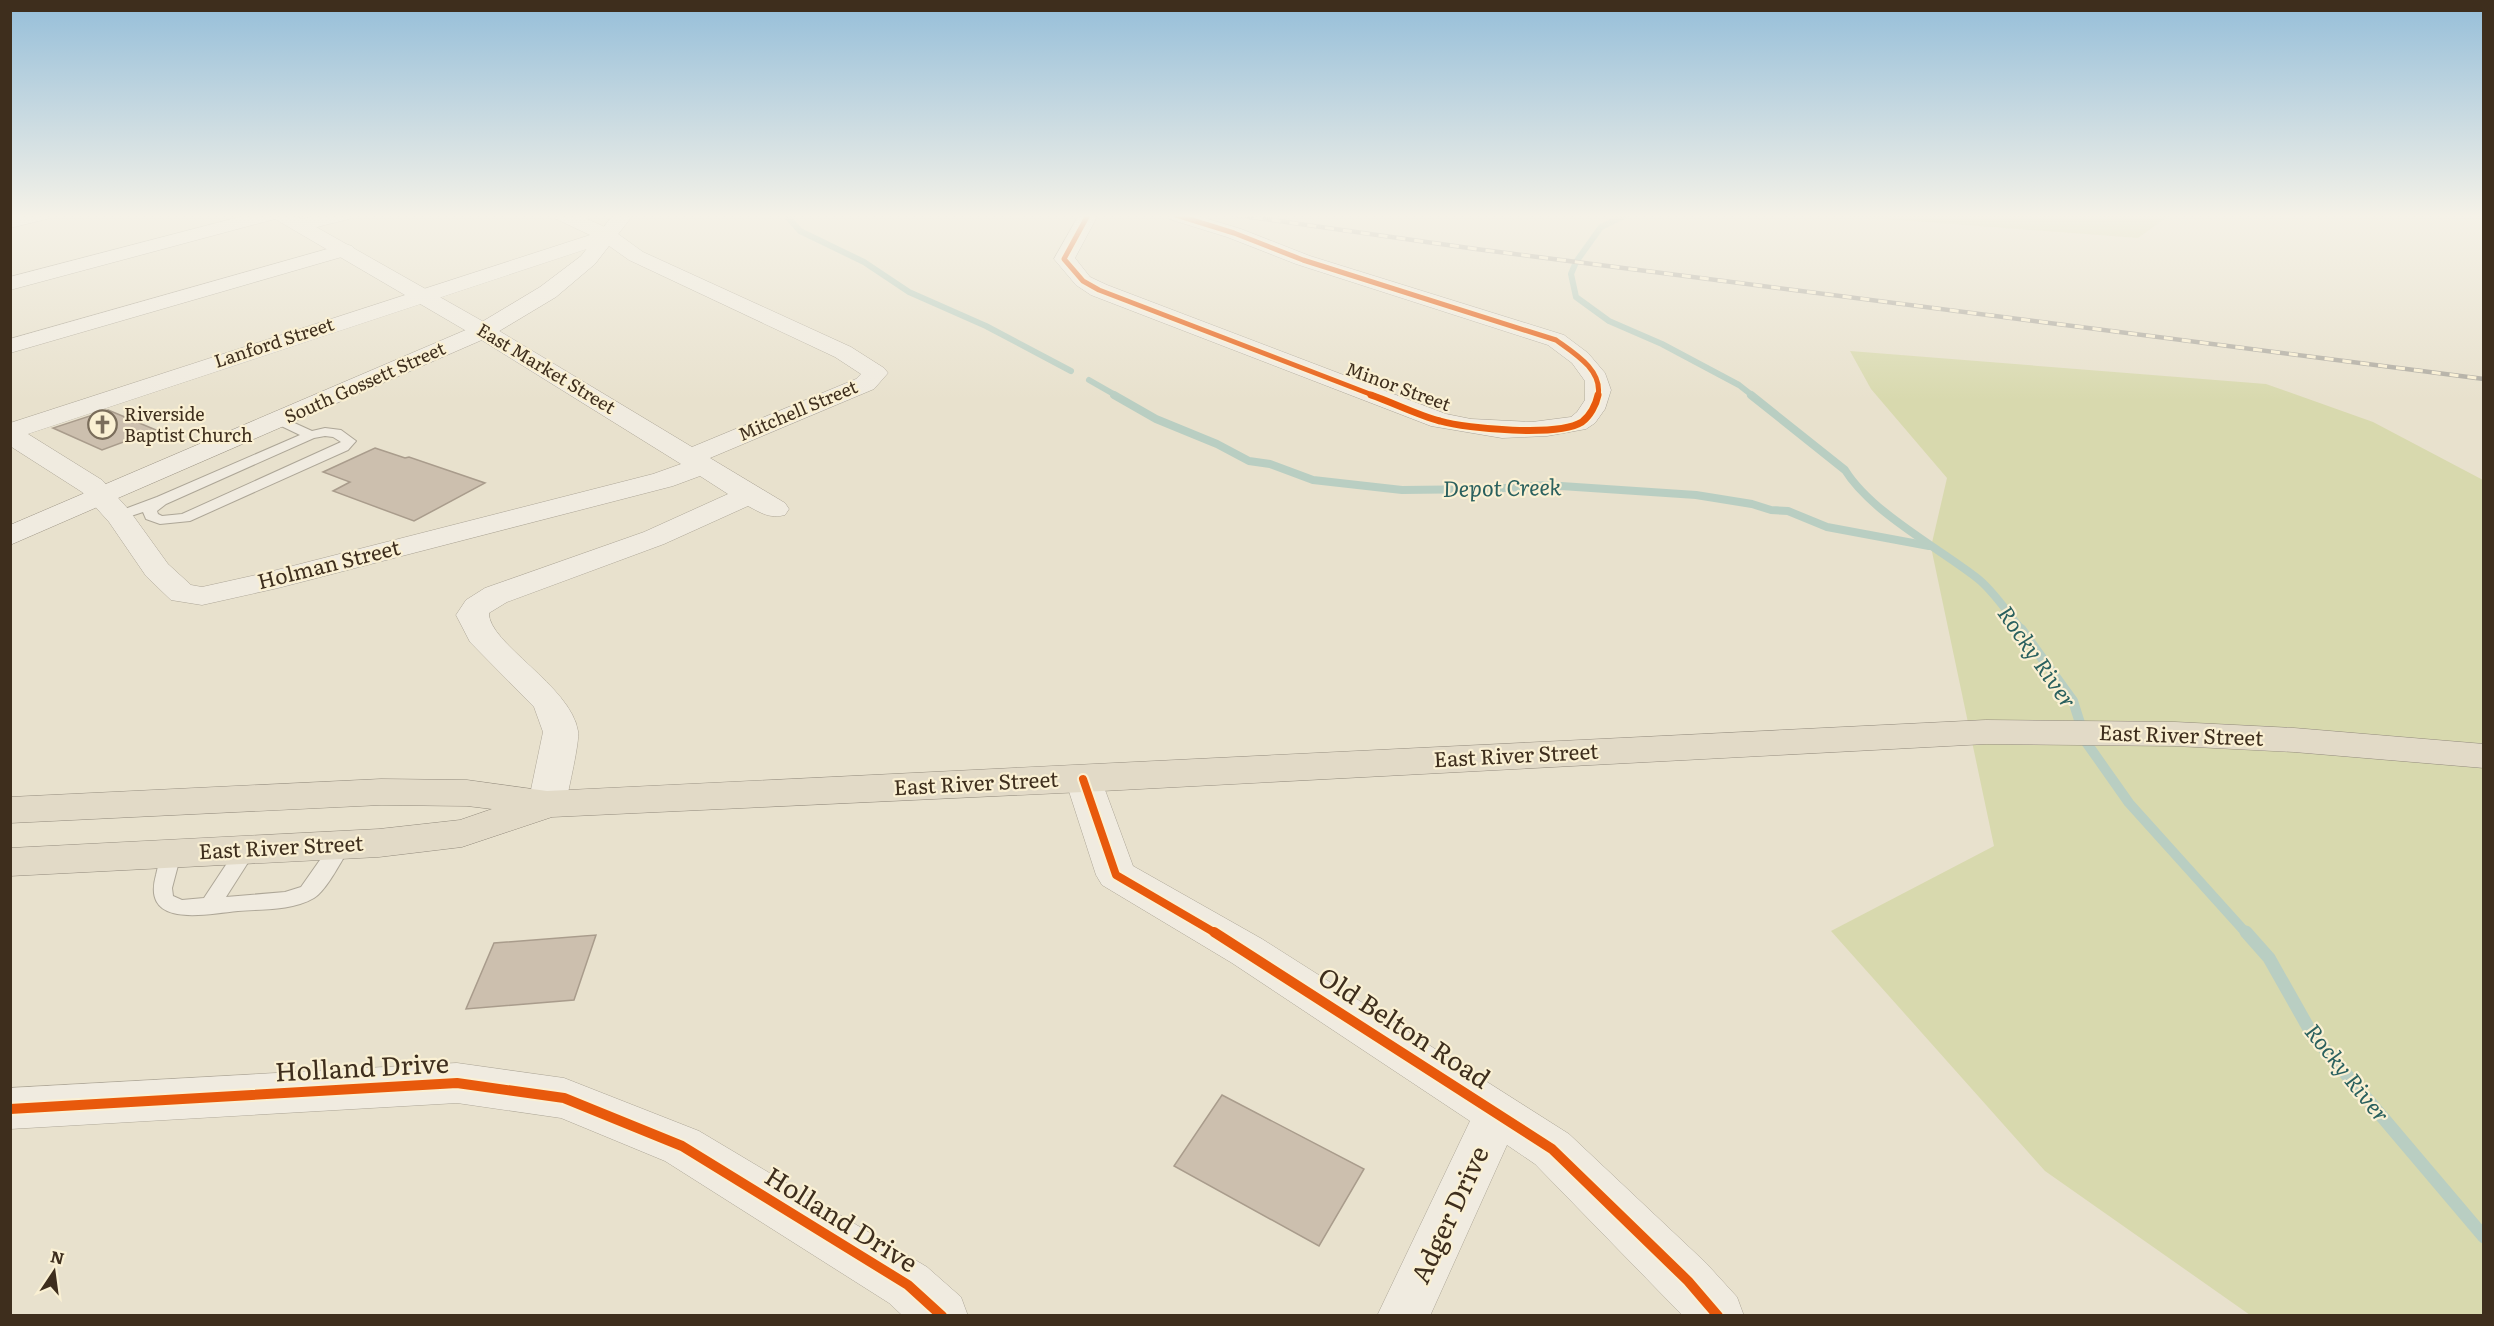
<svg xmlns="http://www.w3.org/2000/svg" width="2494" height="1326" viewBox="0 0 2494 1326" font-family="Literata,serif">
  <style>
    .green { fill: #d8d9ae }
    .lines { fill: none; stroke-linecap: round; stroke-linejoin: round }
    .stream-far3 { stroke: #b9cec2; stroke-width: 6 }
    .stream-far2 { stroke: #b9cec2; stroke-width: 8 }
    .stream-far1 { stroke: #b9cec2; stroke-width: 10 }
    .stream { stroke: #b9cec2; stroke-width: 13 }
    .building { fill: #ccbfae; stroke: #a99c8c; stroke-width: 1.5 }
    .service-casing { stroke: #ada697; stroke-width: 2 }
    .minor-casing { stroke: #ada697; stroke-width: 1 }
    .tertiary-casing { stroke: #ada697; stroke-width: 1 }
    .secondary-casing { stroke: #9d9586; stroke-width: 1 }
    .trunk-casing { stroke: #938b7d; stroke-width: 1 }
    .service { fill: #f0ebe0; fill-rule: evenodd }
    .minor { fill: #f0ebe0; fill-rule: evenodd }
    .tertiary { fill: #f0ebe0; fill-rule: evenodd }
    .secondary { fill: #f0ebe0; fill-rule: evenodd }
    .trunk { fill: #e2dac7; fill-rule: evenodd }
    .rail-casing { stroke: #afaba1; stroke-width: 4.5 }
    .rail { stroke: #faf0d3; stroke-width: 3; stroke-dasharray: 9; stroke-linecap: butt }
    .cycleway-far3-casing { stroke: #faf0d3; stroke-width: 8 }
    .cycleway-far2-casing { stroke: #faf0d3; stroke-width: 10 }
    .cycleway-far1-casing { stroke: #faf0d3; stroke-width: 12 }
    .cycleway-casing { stroke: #faf0d3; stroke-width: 14 }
    .cycleway-far3 { stroke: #e8590c; stroke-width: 5 }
    .cycleway-far2 { stroke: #e8590c; stroke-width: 7 }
    .cycleway-far1 { stroke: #e8590c; stroke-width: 8 }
    .cycleway { stroke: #e8590c; stroke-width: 10 }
    .labels { text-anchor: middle; stroke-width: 4.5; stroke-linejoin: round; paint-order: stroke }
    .far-street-label { font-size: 18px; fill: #3e2e1d; stroke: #faf0d3 }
    .far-poi-label { font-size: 18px; fill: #3e2e1d; stroke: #faf0d3; text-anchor: start }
    .street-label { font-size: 21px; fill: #3e2e1d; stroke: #faf0d3 }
    .water-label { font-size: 22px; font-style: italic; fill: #2a605e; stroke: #faf0d3 }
    .near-street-label { font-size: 26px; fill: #3e2e1d; stroke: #faf0d3 }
  </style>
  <rect width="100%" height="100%" fill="#e8e1cd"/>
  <!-- green -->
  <g class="green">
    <path d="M 1833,215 L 2180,215 L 2167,217 L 2138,238 Z"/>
    <path d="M 1850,351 L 2266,384 L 2373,422 L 2483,480 L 2483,1315 L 2250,1315 L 2045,1171 L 1831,931 L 1994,846 L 1931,547 L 1947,478 L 1871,389 Z"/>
  </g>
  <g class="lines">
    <!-- stream-far3 -->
    <g class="stream-far3">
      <path d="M 786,215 L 800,231 L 864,262 L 909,292 L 986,326 L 1071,371"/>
      <path d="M 1626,215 L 1601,227 L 1576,262 L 1571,274 L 1576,297 L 1609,321 L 1662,344 L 1739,385 L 1753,396"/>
      <path d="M 1089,380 L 1117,396"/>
    </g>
    <!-- stream-far2 -->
    <g class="stream-far2">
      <path d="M 1114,395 L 1156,419 L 1217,444 L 1249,461 L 1270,464 L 1313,480 L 1402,490 L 1490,489 L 1546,485 L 1696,495 L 1752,504 L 1771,510 L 1788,511 L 1827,527 L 1929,546"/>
      <path d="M 1751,395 L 1845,470 C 1871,512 1937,547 1977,578 C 1994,591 2008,614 2022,630"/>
    </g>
    <!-- stream-far1 -->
    <path class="stream-far1" d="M 2021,629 L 2073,701 L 2086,742 L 2129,803 L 2247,934"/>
    <!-- stream -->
    <path class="stream" d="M 2246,932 L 2269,958 L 2312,1034 L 2484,1237"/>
  </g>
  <!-- building -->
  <g class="building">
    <path d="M 108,410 L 156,430 L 102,450 L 53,428 Z"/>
    <path d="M 375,448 L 405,458 L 409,457 L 485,483 L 414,521 L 333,491 L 350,482 L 323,472 Z"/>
    <path d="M 596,935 L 574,1000 L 466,1009 L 494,943 Z"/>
    <path d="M 1222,1095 L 1364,1169 L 1319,1246 L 1174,1166 Z"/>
  </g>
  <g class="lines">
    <defs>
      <g id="service">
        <path d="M 279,416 L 312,431 L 325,428 L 341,430 L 356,441 L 348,450 L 190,521 L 160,524 L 146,519 L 143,512 L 119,520 L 112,516 L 114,513 L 157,497 L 300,435 L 275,423 L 273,420 ZM 325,436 L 333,437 L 341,442 L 182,514 L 162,516 L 158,514 L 157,511 L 166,504 L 314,438 Z"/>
        <path d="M 341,838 L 348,840 L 351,845 C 343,858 327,890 314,898 C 292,911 262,909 238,911 C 206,914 141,929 156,875 C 158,866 160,857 164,849 L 171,847 L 178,849 L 181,854 L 172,888 L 173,896 L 182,900 L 204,898 L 239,845 L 246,843 L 253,845 L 256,850 L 226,897 L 285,892 L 301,887 L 334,840 Z"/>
      </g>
      <g id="minor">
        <path d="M 16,215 L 50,215 L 47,219 L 10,228 L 10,216 Z"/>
        <path d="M 247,215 L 278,215 L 275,219 L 10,290 L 10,277 Z"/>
        <path d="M 319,215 L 352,215 L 349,219 L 301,231 L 294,229 L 291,225 L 294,221 Z"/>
        <path d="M 554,215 L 578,215 L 614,231 L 643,252 L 851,347 L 884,368 L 888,373 L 874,389 L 710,458 L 785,503 L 789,509 L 785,515 C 770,519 761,513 748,506 L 664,544 L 507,602 L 489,613 C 488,643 571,686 578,731 C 580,742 568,790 566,804 L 560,813 L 547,817 L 534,813 L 528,804 L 543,732 L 534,707 L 470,642 L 456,615 L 466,600 L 485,588 L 644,532 L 728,494 L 700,476 L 673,486 L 278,588 L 202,605 L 171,600 L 146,576 L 109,522 L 82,492 L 10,446 L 10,423 L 590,235 L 556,219 ZM 605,243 L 629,260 L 835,357 L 861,374 L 856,379 L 692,447 L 491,326 L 483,324 L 475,326 L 472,331 L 475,336 L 681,464 L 653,474 L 265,573 L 202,587 L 191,585 L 168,564 L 129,510 L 102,480 L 28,434 Z"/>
        <path d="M 1079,215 L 1098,215 L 1075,258 L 1090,277 L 1107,285 L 1446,414 L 1471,419 L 1532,422 L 1571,417 L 1577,412 L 1585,400 L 1585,381 L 1572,363 L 1548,345 L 1296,264 L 1227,237 L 1169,219 L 1167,215 L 1195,215 L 1241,229 L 1310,256 L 1564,335 L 1588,353 L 1605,373 L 1611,390 L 1605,409 L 1595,423 L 1586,429 L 1547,436 L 1502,438 L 1431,426 L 1091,295 L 1076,285 L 1054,259 Z"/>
        <path d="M 345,244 L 352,246 L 355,250 L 352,254 L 10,353 L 10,339 Z"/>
        <path d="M 1083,766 L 1096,770 L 1101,779 L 1133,866 L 1262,939 L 1569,1134 L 1706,1263 L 1737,1297 L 1744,1316 L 1683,1316 L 1535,1164 L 1507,1145 L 1430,1316 L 1377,1316 L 1470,1121 L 1232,963 L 1102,885 L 1096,875 L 1065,779 L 1070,770 Z"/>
        <path d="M 457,1063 L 564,1078 L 699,1131 L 927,1267 L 961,1297 L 968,1316 L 903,1316 L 889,1303 L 665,1161 L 561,1118 L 457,1103 L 10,1129 L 10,1088 Z"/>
      </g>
      <path id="tertiary" d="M 272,215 L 295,215 L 491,326 L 494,331 L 491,336 L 483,338 L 475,336 L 275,219 Z"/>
      <path id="secondary" d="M 613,215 L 633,215 L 595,264 L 556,297 L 491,336 L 10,545 L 10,525 L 475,326 L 540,287 L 581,256 Z"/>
      <path id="trunk" d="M 1986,720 L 2175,722 L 2294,728 L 2484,744 L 2484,768 L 2294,752 L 2175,746 L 1986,744 L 1083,792 L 552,817 L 462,847 L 379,857 L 10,876 L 10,848 L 379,829 L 460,820 L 492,809 L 467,806 L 381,805 L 10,823 L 10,797 L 381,779 L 467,780 L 547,791 Z"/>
    </defs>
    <!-- service casing -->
    <use href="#service" class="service-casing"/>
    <!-- minor casing -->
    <use href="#minor" class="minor-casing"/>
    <!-- tertiary casing -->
    <use href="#tertiary" class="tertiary-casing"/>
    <!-- secondary casing -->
    <use href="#secondary" class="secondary-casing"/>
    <!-- trunk casing -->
    <use href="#trunk" class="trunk-casing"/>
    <!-- service -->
    <use href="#service" class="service"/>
    <!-- minor -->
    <use href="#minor" class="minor"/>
    <!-- tertiary -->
    <use href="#tertiary" class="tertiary"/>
    <!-- secondary -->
    <use href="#secondary" class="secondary"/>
    <!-- trunk -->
    <use href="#trunk" class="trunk"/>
    <defs>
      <path id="rail" d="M 1236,215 L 1476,249 L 2484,379"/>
    </defs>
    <!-- rail casing -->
    <use href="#rail" class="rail-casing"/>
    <!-- rail -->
    <use href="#rail" class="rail"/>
    <defs>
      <g id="cycleway-far3">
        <path d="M 1088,215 L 1064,259 L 1083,281 L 1099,290 L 1375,396"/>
        <path d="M 1176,215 L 1234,233 L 1303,260 L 1556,340 C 1574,353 1603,370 1598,396"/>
      </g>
      <path id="cycleway-far2" d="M 1371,395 C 1394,403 1417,415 1440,421 C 1468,429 1558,437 1582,422 C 1590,416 1596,405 1598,395"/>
      <path id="cycleway-far1" d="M 1083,779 L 1116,875 L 1217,934"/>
      <g id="cycleway">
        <path d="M 1214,932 L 1552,1149 L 1688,1281 L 1718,1316"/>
        <path d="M 10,1109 L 457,1083 L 564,1098 L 682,1146 L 908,1285 L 942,1316"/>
      </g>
    </defs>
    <!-- cycleway-far3 casing -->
    <use href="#cycleway-far3" class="cycleway-far3-casing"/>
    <!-- cycleway-far2 casing -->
    <use href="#cycleway-far2" class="cycleway-far2-casing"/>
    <!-- cycleway-far1 casing -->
    <use href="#cycleway-far1" class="cycleway-far1-casing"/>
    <!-- cycleway casing -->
    <use href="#cycleway" class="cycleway-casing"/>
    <!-- cycleway-far3 -->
    <use href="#cycleway-far3" class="cycleway-far3"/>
    <!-- cycleway-far2 -->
    <use href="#cycleway-far2" class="cycleway-far2"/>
    <!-- cycleway-far1 -->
    <use href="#cycleway-far1" class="cycleway-far1"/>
    <!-- cycleway -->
    <use href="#cycleway" class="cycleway"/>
  </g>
  <!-- sky -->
  <linearGradient id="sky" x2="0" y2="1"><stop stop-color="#95bed9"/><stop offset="0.54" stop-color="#f5f2e8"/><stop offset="1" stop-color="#f5f2e8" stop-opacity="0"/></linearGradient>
  <rect width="2494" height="400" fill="url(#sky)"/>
  <!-- icons -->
  <defs>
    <symbol id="church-ring" viewBox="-11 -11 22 22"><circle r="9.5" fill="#faf0d3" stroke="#7a6d5b" stroke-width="1.5"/><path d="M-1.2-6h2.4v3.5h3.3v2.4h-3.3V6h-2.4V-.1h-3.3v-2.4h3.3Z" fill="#7a6d5b"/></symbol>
  </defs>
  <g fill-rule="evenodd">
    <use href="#church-ring" x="86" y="408" width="33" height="33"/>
  </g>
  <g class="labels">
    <!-- far-street labels -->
    <g class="far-street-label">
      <text transform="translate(274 343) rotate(-18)" y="6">Lanford Street</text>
      <text transform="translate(546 369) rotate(31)" y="6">East Market Street</text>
      <text transform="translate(365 383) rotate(-24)" y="6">South Gossett Street</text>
      <text transform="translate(1398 387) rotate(20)" y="6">Minor Street</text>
      <text transform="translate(798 411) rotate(-23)" y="6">Mitchell Street</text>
    </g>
    <!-- far-poi labels -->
    <g class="far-poi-label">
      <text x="124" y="421">Riverside<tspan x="124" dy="21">Baptist Church</tspan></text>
    </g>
    <!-- street labels -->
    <g class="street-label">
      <text transform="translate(329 565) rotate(-14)" y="7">Holman Street</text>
      <text transform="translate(2181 736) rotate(2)" y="7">East River Street</text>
      <text transform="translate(1516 756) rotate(-3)" y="7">East River Street</text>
      <text transform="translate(976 784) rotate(-3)" y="7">East River Street</text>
      <text transform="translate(281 848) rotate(-3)" y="7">East River Street</text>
    </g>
    <!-- water labels -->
    <g class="water-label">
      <text transform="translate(1502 488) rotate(-1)" y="8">Depot Creek</text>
      <text transform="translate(2037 657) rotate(55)" y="8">Rocky River</text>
      <text transform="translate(2347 1073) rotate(51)" y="8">Rocky River</text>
    </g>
    <!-- near-street labels -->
    <g class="near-street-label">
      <text transform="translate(1404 1028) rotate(33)" y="9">Old Belton Road</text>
      <text transform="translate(362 1068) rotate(-3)" y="9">Holland Drive</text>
      <text transform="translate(1450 1215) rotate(-65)" y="9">Adger Drive</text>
      <text transform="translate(841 1220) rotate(32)" y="9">Holland Drive</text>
    </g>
  </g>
  <!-- border -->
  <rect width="2494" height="1326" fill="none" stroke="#3e2e1d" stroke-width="24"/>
  <!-- north arrow -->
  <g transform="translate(54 1272) rotate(13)" stroke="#faf0d3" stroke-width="4.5" paint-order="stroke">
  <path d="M0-4.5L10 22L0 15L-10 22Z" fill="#3e2e1d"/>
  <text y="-9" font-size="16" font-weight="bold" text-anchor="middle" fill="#3e2e1d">N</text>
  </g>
</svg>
